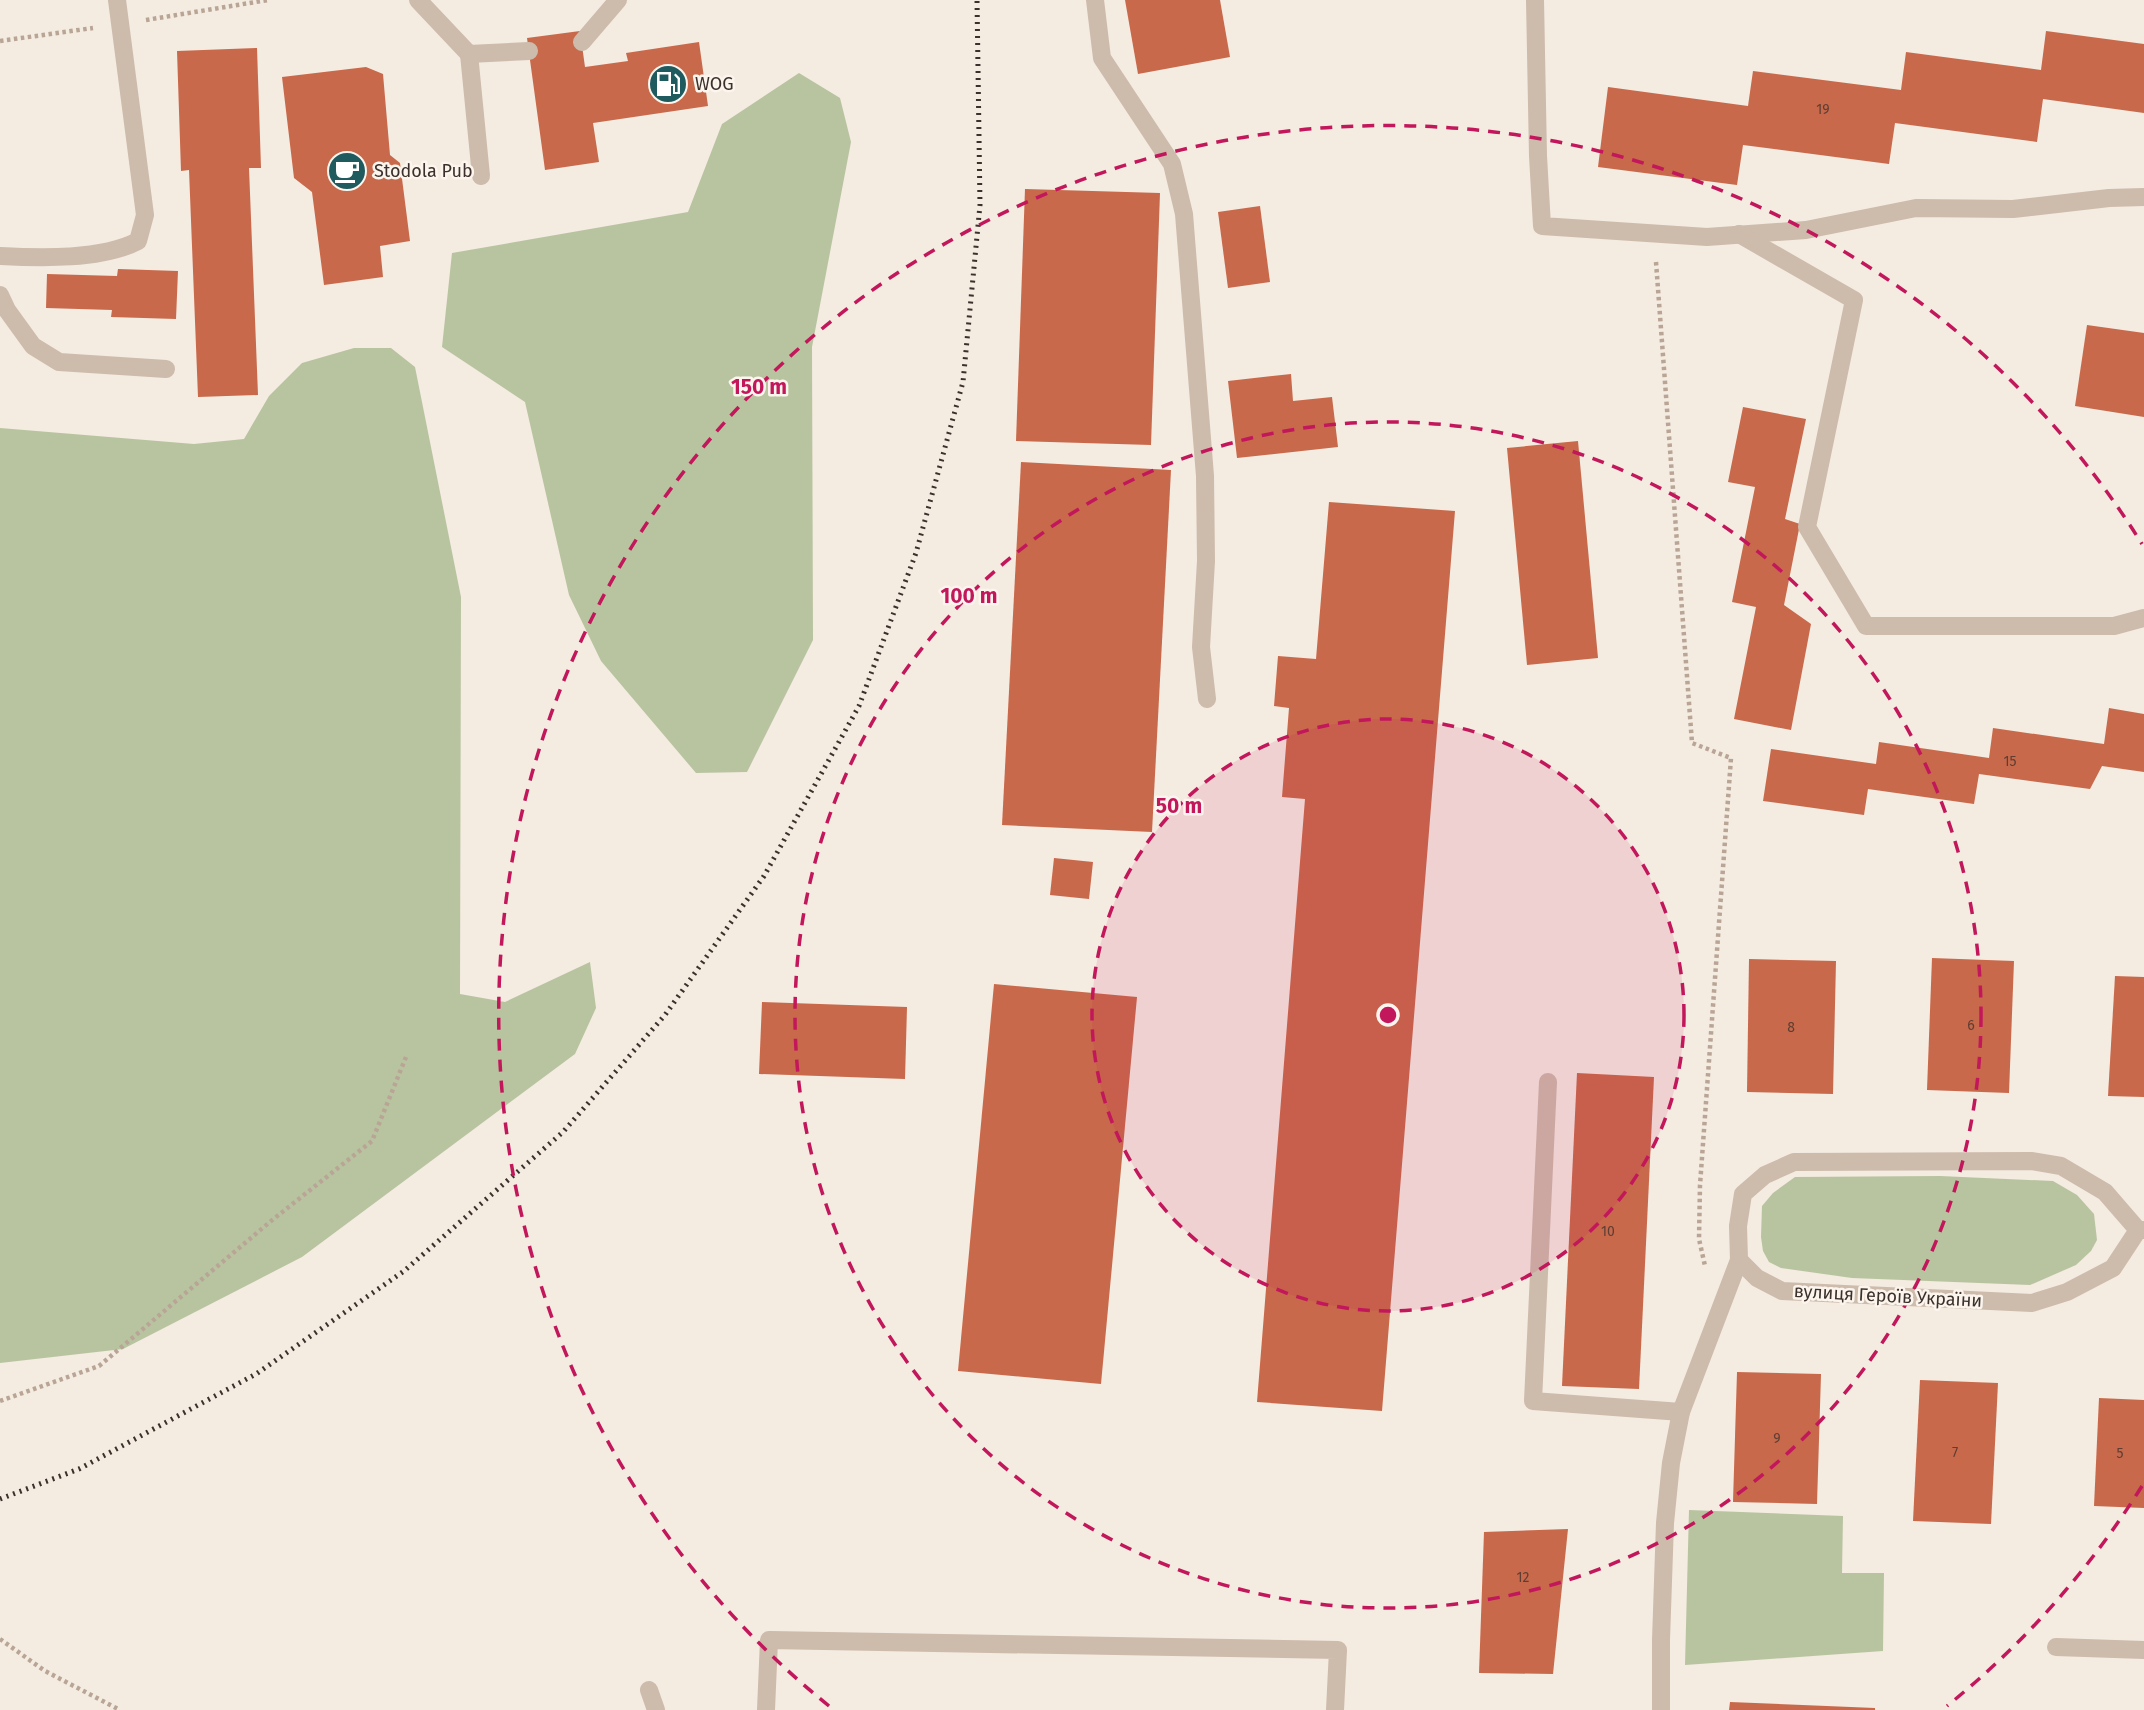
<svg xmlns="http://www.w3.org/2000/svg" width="2144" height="1710" viewBox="0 0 2144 1710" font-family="'Fira Sans',sans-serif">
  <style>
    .green { fill: #b8c4a0 }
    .building { fill: #c8694b }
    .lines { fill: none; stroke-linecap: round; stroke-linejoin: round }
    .path { stroke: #b9a596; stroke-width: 4.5; stroke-dasharray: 3.5 3.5; stroke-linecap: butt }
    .lane { stroke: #cdbbac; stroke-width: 18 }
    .street { stroke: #cdbbac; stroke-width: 18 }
    .rail { stroke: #3b302b; stroke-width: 5; stroke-dasharray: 2 5; stroke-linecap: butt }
    .ring { fill: none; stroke: #c2185b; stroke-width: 3.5; stroke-dasharray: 12 9 }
    .labels { text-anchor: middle; stroke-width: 5; stroke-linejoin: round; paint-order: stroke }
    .number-label { font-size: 14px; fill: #5e3e33 }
    .poi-label { font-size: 18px; fill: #3b302b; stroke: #fbf5ee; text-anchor: start }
    .street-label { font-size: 18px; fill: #3b302b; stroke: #fbf5ee }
    .centre { fill: #c2185b; stroke: #fbf5ee; stroke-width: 3.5 }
    .ring-label { font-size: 21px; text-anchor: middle; font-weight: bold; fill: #c2185b; stroke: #fbf5ee; stroke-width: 5; stroke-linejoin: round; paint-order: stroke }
  </style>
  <rect width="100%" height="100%" fill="#f4ebe1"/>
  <!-- green -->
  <g class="green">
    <path d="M 799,73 L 840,98 L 851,142 L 812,347 L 813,640 L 747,772 L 696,773 L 601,661 L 569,595 L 525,402 L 442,347 L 452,253 L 688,212 L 722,124 Z"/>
    <path d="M 354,348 L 391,348 L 415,367 L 461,597 L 460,994 L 505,1002 L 590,962 L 596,1008 L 575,1054 L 302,1257 L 123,1349 L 0,1363 L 0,428 L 194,444 L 244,439 L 269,396 L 302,363 Z"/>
    <path d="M 1940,1176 L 2053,1181 L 2077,1195 L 2094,1214 L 2097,1240 L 2091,1251 L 2076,1265 L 2030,1285 L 1852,1278 L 1781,1268 L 1769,1262 L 1763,1251 L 1761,1237 L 1762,1206 L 1773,1193 L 1795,1177 Z"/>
    <path d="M 1689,1510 L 1843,1516 L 1842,1573 L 1884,1573 L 1883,1651 L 1685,1665 Z"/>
  </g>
  <!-- building -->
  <g class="building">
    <path d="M 1125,0 L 1220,0 L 1230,57 L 1138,74 Z"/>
    <path d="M 580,31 L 585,67 L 628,61 L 626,53 L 699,42 L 708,106 L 593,123 L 599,162 L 545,170 L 527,38 Z"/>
    <path d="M 2046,31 L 2144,44 L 2144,113 L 2043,99 L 2037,142 L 1895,123 L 1889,164 L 1743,145 L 1737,185 L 1598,167 L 1608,87 L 1748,106 L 1753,71 L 1901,90 L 1906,52 L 2041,70 Z"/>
    <path d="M 257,48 L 261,168 L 249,168 L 258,395 L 198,397 L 189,170 L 181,171 L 177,51 Z"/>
    <path d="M 366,67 L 383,74 L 390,155 L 400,163 L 410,241 L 380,246 L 383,277 L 324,285 L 312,192 L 294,178 L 282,77 Z"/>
    <path d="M 1025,189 L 1160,193 L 1151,445 L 1016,441 Z"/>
    <path d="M 1260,206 L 1270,282 L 1228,288 L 1218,212 Z"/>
    <path d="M 118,269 L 178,271 L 176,319 L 111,317 L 112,310 L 46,308 L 47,274 L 117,276 Z"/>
    <path d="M 2087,325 L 2144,333 L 2144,417 L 2075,406 Z"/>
    <path d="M 1291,374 L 1293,401 L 1332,397 L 1338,447 L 1237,458 L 1228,381 Z"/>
    <path d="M 1743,407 L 1806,419 L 1785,519 L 1800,524 L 1784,605 L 1811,624 L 1791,730 L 1734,719 L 1756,607 L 1732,602 L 1755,487 L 1728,482 Z"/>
    <path d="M 1578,441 L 1598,658 L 1527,665 L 1507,448 Z"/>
    <path d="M 1021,462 L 1171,470 L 1152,832 L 1002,825 Z"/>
    <path d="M 1329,502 L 1455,511 L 1382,1411 L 1257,1402 L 1305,799 L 1282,797 L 1289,708 L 1274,706 L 1278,656 L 1316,659 Z"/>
    <path d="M 2109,708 L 2144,714 L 2144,772 L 2102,766 L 2090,789 L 1979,774 L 1974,804 L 1868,789 L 1864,815 L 1763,801 L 1771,749 L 1876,764 L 1879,742 L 1989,758 L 1993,728 L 2104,744 Z"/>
    <path d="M 1054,858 L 1093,862 L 1089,899 L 1050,895 Z"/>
    <path d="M 1932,958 L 2014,961 L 2009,1093 L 1927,1090 Z"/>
    <path d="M 1749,959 L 1836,961 L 1833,1094 L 1747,1092 Z"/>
    <path d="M 2115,976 L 2144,977 L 2144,1097 L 2108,1096 Z"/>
    <path d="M 994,984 L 1137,997 L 1101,1384 L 958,1371 Z"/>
    <path d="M 762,1002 L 907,1007 L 905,1079 L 759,1074 Z"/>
    <path d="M 1577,1073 L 1654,1077 L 1639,1389 L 1562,1386 Z"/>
    <path d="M 1737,1372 L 1821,1374 L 1817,1504 L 1733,1502 Z"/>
    <path d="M 1920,1380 L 1998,1383 L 1991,1524 L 1913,1521 Z"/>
    <path d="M 2099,1398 L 2144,1400 L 2144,1508 L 2094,1506 Z"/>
    <path d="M 1568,1529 L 1553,1674 L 1479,1673 L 1484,1532 Z"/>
    <path d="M 1730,1702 L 1875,1708 L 1875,1710 L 1729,1710 Z"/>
  </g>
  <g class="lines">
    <!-- path -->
    <g class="path">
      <path d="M 146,20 L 268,0"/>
      <path d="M 0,41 L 93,28"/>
      <path d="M 1656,262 L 1692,743 L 1731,758 L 1700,1185 L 1699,1239 L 1705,1266"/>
      <path d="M 0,1401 L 99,1366 L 271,1221 L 372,1141 L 406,1057"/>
      <path d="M 0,1639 L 45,1671 L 120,1710"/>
    </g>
    <!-- lane -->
    <g class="lane">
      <path d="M 418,0 L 469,54 L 529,51"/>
      <path d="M 1095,0 L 1102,58 L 1172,164 L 1184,214 L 1205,476 L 1206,561 L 1201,647 L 1207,699"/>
      <path d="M 1535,0 L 1538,156 L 1542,226 L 1707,237 L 1806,230 L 1916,208 L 2013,209 L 2109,198 L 2144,197"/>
      <path d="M 582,42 L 618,0"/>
      <path d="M 469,54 L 481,176"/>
      <path d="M 1739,234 L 1854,300 L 1807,527 L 1866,626 L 2114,626 L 2144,618"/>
      <path d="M 0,256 C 40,258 102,260 138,241 L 145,215 L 117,0"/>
      <path d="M 0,295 L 7,310 L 33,346 L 59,362 L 166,369"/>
      <path d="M 2056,1647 L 2144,1650"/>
      <path d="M 649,1690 L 656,1710"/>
      <path d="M 766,1710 L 769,1640 L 1338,1650 L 1335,1710"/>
    </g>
    <!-- street -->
    <g class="street">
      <path d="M 1548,1082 L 1533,1401 L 1681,1412"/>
      <path d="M 2138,1230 L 2113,1268 L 2067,1292 L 2032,1303 L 1782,1291 L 1757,1278 L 1739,1260 L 1738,1226 L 1743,1194 L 1765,1175 L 1794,1162 L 2031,1161 L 2061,1166 L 2105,1192 L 2138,1230 L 2144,1230"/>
      <path d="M 1661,1710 L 1661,1640 L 1665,1523 L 1671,1463 L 1681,1412 L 1739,1260"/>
    </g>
    <!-- rail -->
    <path class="rail" d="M 0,1499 L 79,1469 L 256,1374 L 404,1271 L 563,1132 L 665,1015 L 764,876 L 859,706 L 916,553 L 963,382 L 980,205 L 977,0"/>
  </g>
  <!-- distance rings -->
  <circle cx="1388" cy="1015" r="296" fill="#c2185b" fill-opacity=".12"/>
  <g class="ring">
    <circle cx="1388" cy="1015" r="296"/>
    <circle cx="1388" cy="1015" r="593"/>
    <path d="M2142 1486A889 889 0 0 1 1947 1706M829 1706A889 889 0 1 1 2142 544"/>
  </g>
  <!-- icons -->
  <defs>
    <symbol id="fuel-disc" viewBox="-11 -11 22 22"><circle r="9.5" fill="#1f5a5e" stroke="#fbf5ee"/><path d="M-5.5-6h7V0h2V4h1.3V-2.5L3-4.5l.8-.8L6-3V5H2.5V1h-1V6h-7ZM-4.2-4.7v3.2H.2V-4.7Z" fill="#fff"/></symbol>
    <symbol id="cafe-disc" viewBox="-11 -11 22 22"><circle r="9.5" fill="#1f5a5e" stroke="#fbf5ee"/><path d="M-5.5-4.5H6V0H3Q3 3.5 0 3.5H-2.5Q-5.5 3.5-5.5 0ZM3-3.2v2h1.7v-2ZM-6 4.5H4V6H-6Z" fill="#fff"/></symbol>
  </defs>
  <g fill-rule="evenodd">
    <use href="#fuel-disc" x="646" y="62" width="44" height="44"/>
    <use href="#cafe-disc" x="325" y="149" width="44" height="44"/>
  </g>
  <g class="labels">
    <!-- number labels -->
    <g class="number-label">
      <text x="1823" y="114">19</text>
      <text x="2010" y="766">15</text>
      <text x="1971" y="1030">6</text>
      <text x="1791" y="1032">8</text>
      <text x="1608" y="1236">10</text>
      <text x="1777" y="1443">9</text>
      <text x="1955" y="1457">7</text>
      <text x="2120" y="1458">5</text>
      <text x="1523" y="1582">12</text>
    </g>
    <!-- poi labels -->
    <g class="poi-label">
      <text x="695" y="90">WOG</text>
      <text x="374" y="177">Stodola Pub</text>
    </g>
    <!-- street labels -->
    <g class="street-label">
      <text transform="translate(1888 1296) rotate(3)" y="6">вулиця Героїв України</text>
    </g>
  </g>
  <circle cx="1388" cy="1015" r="10" class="centre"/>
  <g class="ring-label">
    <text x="759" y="394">150 m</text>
    <text x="969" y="603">100 m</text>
    <text x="1179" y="813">50 m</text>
  </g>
</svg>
